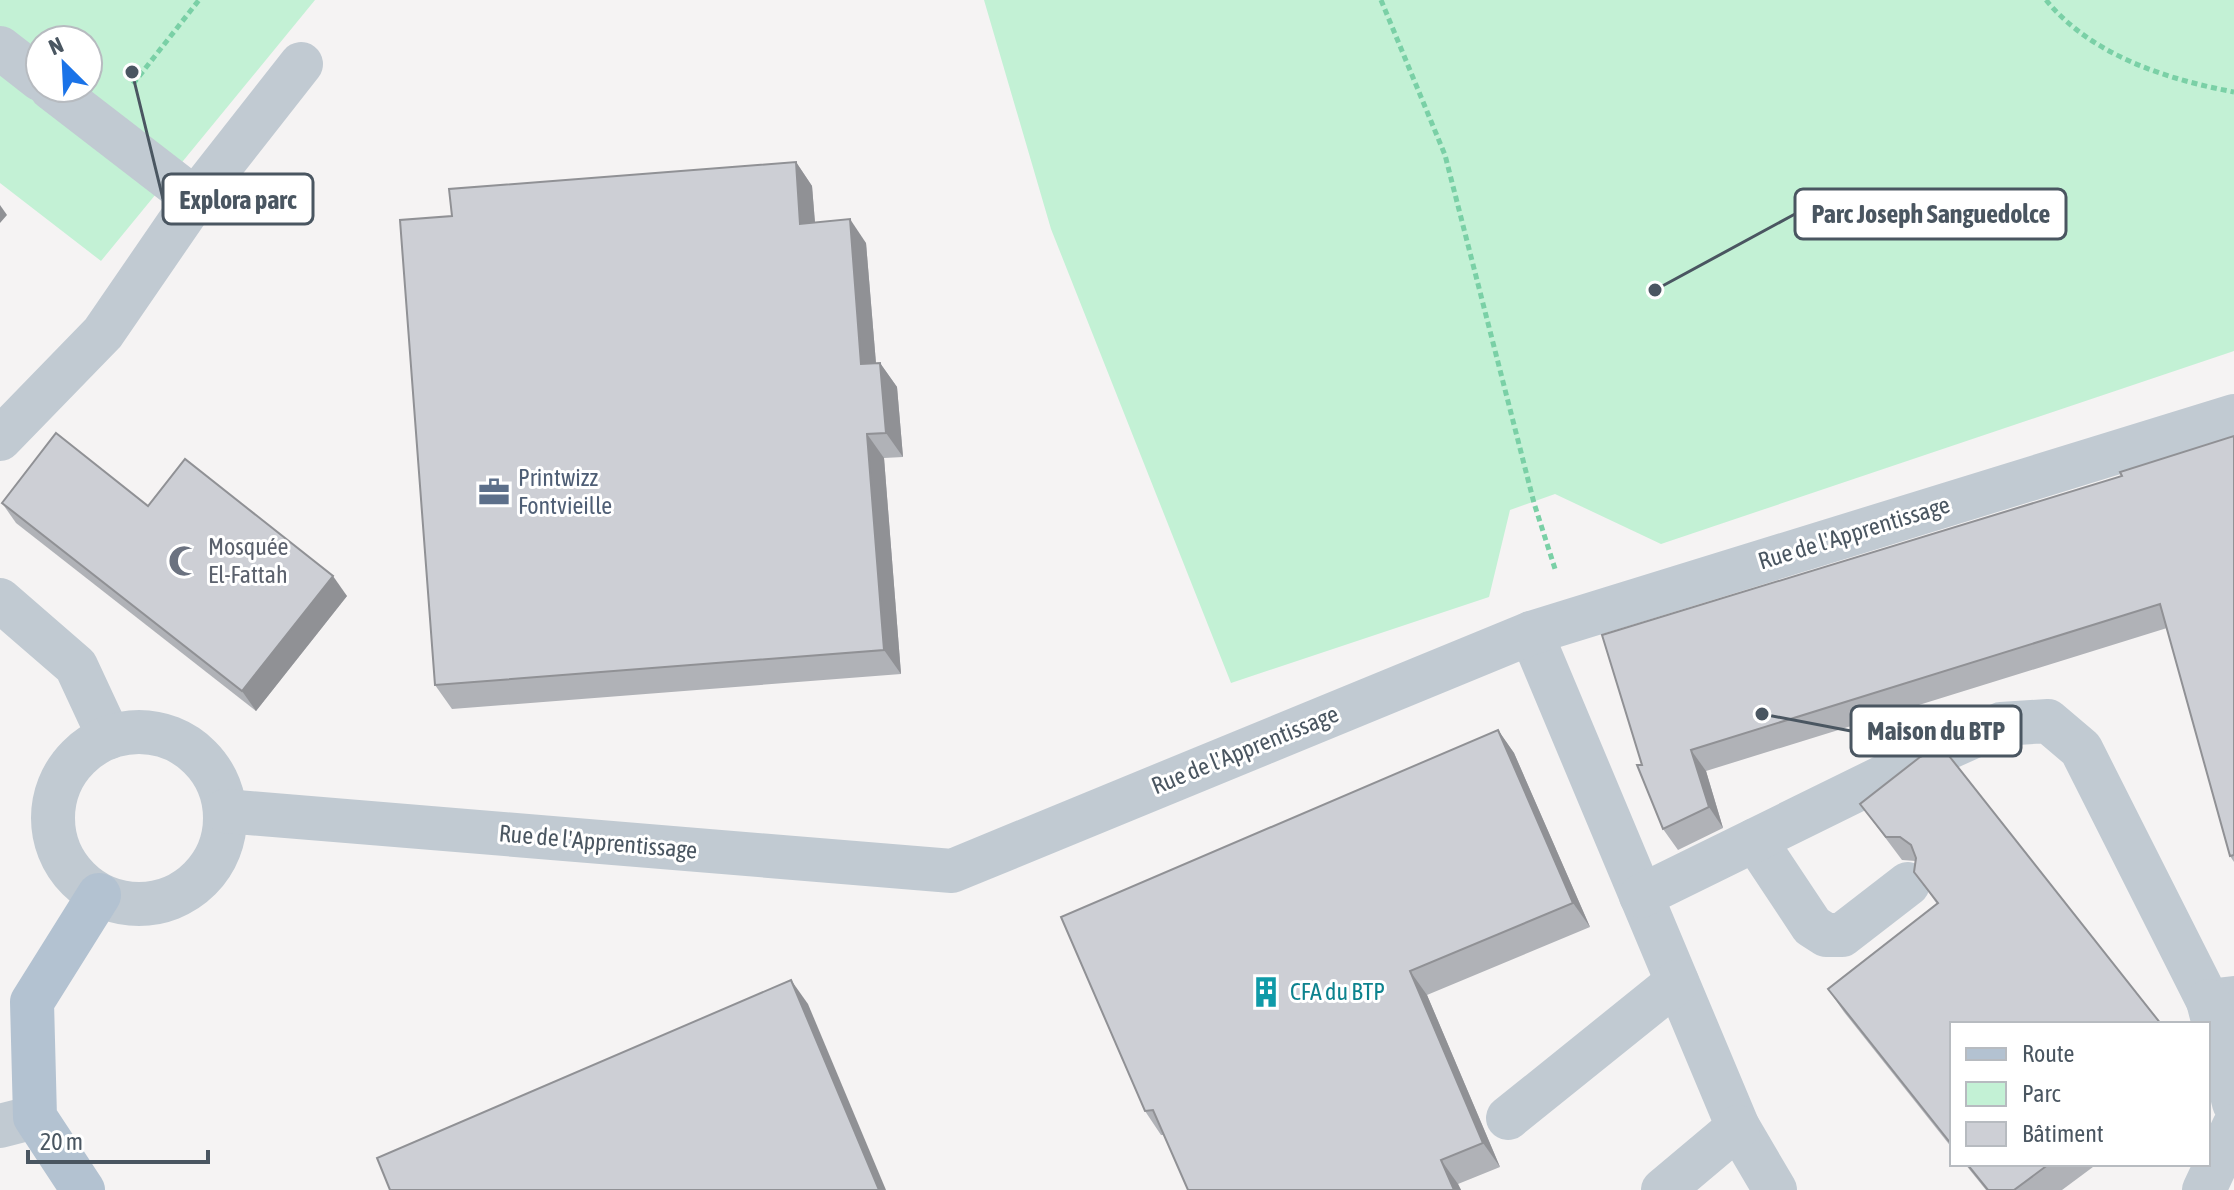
<svg xmlns="http://www.w3.org/2000/svg" width="2234" height="1190" viewBox="0 0 2234 1190" font-family="'Asap Condensed',sans-serif">
  <style>
    .green { fill: #c3f1d5; fill-rule: evenodd }
    .lines { fill: none; stroke-linecap: round; stroke-linejoin: round }
    .path { stroke: #7ad0a6; stroke-width: 5; stroke-dasharray: 6 4; stroke-linecap: butt }
    .minor { stroke: #c1cad2; stroke-width: 44 }
    .major { stroke: #b3c2d1; stroke-width: 44 }
    .wall { fill: #b0b2b7 }
    .shaded-wall { fill: #909195 }
    .building { fill: #cdcfd5; stroke: #909195; stroke-width: 2 }
    .labels { text-anchor: middle; stroke-width: 6; stroke-linejoin: round; paint-order: stroke }
    .service-label { font-size: 24px; fill: #4e5e75; stroke: #fff; text-anchor: start }
    .street-label { font-size: 24px; fill: #4a5661; stroke: #fff }
    .worship-label { font-size: 24px; fill: #5b616d; stroke: #fff; text-anchor: start }
    .culture-label { font-size: 24px; fill: #0d838f; stroke: #fff; text-anchor: start }
    .leader { fill: none; stroke: #4a5661; stroke-width: 3 }
    .callout-dot { fill: #4a5661; stroke: #fff; stroke-width: 3 }
    .callout { fill: #fff; stroke: #4a5661; stroke-width: 3 }
    .callout-label { font-size: 26px; text-anchor: middle; font-weight: bold; fill: #4a5661 }
  </style>
  <rect width="100%" height="100%" fill="#f5f3f3"/>
  <!-- green -->
  <g class="green">
    <path d="M 0,0 L 315,0 L 101,261 L 0,183 ZM 40,40 L 88,40 L 88,88 L 40,88 Z"/>
    <path d="M 984,0 L 2234,0 L 2234,351 L 1661,544 L 1555,494 L 1510,510 L 1489,597 L 1231,683 L 1051,229 Z"/>
  </g>
  <g class="lines">
    <!-- path -->
    <g class="path">
      <path d="M 1381,0 L 1445,155 L 1534,503 L 1556,572"/>
      <path d="M 2046,0 C 2091,55 2165,79 2234,92"/>
      <path d="M 133,84 L 199,0"/>
    </g>
    <!-- minor -->
    <g class="minor">
      <path d="M 0,48 L 40,79"/>
      <path d="M 51,88 L 195,199"/>
      <path d="M 0,439 L 103,333 L 195,199 L 301,64"/>
      <path d="M 0,600 L 76,666 L 109,737"/>
      <path d="M 1531,633 L 1738,1127 L 1775,1190"/>
      <circle cx="139" cy="818" r="86"/>
      <path d="M 225,811 L 952,871 L 1531,633 L 2234,416"/>
      <path d="M 1755,840 L 1812,926 L 1826,935 L 1842,935 L 1908,884"/>
      <path d="M 1641,896 L 1883,777 L 2001,724 L 2048,721 L 2081,749 L 2208,1001 L 2234,998"/>
      <path d="M 2208,1001 L 2234,1103"/>
      <path d="M 1508,1118 L 1677,982"/>
      <path d="M 0,1126 L 35,1117"/>
      <path d="M 1663,1190 L 1738,1127"/>
      <path d="M 2204,1190 L 2234,1126"/>
    </g>
    <!-- major -->
    <path class="major" d="M 83,1190 L 35,1117 L 32,1002 L 99,895"/>
  </g>
  <!-- wall -->
  <g class="wall">
    <path d="M 796,162 L 812,186 L 815,223 L 866,243 L 876,363 L 880,363 L 897,387 L 903,457 L 884,458 L 901,674 L 452,709 L 435,685 Z"/>
    <path d="M 2234,436 L 2234,862 L 2230,856 L 2167,628 L 1706,771 L 1723,828 L 1678,850 L 1663,829 L 1642,765 L 2122,476 Z"/>
    <path d="M 2,503 L 148,506 L 347,596 L 256,711 L 16,523 Z"/>
    <path d="M 1498,730 L 1514,753 L 1590,927 L 1427,995 L 1500,1167 L 1458,1184 L 1461,1190 L 1188,1190 L 1164,1135 L 1161,1135 L 1145,1111 Z"/>
    <path d="M 1942,747 L 1952,1024 L 1952,1148 L 1844,1012 L 1828,989 L 1937,904 L 1914,872 L 1916,861 L 1902,860 L 1860,804 Z"/>
    <path d="M 1965,1164 L 2097,1164 L 2062,1190 L 1986,1190 Z"/>
  </g>
  <!-- shaded-wall -->
  <g class="shaded-wall">
    <path d="M 796,162 L 812,186 L 817,248 L 800,224 Z"/>
    <path d="M 0,205 L 7,215 L 0,223 Z"/>
    <path d="M 850,219 L 866,243 L 878,388 L 861,364 Z"/>
    <path d="M 880,363 L 897,387 L 903,457 L 886,433 Z"/>
    <path d="M 867,434 L 884,458 L 901,674 L 884,650 Z"/>
    <path d="M 333,576 L 347,596 L 256,711 L 242,691 Z"/>
    <path d="M 1498,730 L 1514,753 L 1590,927 L 1573,903 Z"/>
    <path d="M 1691,750 L 1706,771 L 1723,828 L 1709,807 Z"/>
    <path d="M 1410,971 L 1427,995 L 1500,1167 L 1483,1143 Z"/>
    <path d="M 791,980 L 808,1004 L 886,1190 L 879,1190 Z"/>
    <path d="M 1441,1160 L 1458,1184 L 1461,1190 L 1454,1190 Z"/>
  </g>
  <!-- building -->
  <g class="building">
    <path d="M 796,162 L 800,224 L 850,219 L 861,364 L 880,363 L 886,433 L 867,434 L 884,650 L 435,685 L 400,220 L 452,216 L 449,189 Z"/>
    <path d="M 56,433 L 148,506 L 185,459 L 333,576 L 242,691 L 2,503 Z"/>
    <path d="M 2234,436 L 2234,855 L 2230,856 L 2160,604 L 1691,750 L 1709,807 L 1663,829 L 1637,765 L 1642,765 L 1602,635 L 2122,476 L 2120,472 Z"/>
    <path d="M 1498,730 L 1573,903 L 1410,971 L 1483,1143 L 1441,1160 L 1454,1190 L 1188,1190 L 1153,1110 L 1145,1111 L 1061,917 Z"/>
    <path d="M 1942,747 L 2161,1024 L 1952,1024 L 1952,1145 L 1828,989 L 1938,903 L 1914,872 L 1916,858 L 1911,845 L 1900,837 L 1886,837 L 1860,804 L 1920,757 Z"/>
    <path d="M 791,980 L 879,1190 L 390,1190 L 377,1158 Z"/>
    <path d="M 1967,1164 L 2049,1164 L 2014,1190 L 1988,1190 Z"/>
  </g>
  <!-- icons -->
  <defs>
    <symbol id="office-bare" viewBox="-9 -9 18 18"><path d="M-6-3h4V-5.5h4V-3h4V5H-6ZM-1-4.5V-3h2v-1.5ZM-6 0V1H6V0Z" fill="#5c6f8a" stroke="#fff" stroke-width="2.5" paint-order="stroke"/></symbol>
    <symbol id="mosque-bare" viewBox="-9 -9 18 18"><path d="M3.5-4.9A6 6 0 1 0 3.5 4.9A5 5 0 1 1 3.5-4.9Z" fill="#6b7280" stroke="#fff" stroke-width="2.5" paint-order="stroke"/></symbol>
    <symbol id="building-bare" viewBox="-9 -9 18 18"><path d="M-4-6H4V6H1V3H-1V6H-4ZM-2.5-4.3h1.7v1.8h-1.7ZM.8-4.3h1.7v1.8H.8ZM-2.5-1h1.7V.8h-1.7ZM.8-1h1.7V.8H.8Z" fill="#0f9aa8" stroke="#fff" stroke-width="2.5" paint-order="stroke"/></symbol>
  </defs>
  <g fill-rule="evenodd">
    <use href="#office-bare" x="472" y="470" width="44" height="44"/>
    <use href="#mosque-bare" x="162" y="539" width="44" height="44"/>
    <use href="#building-bare" x="1244" y="970" width="44" height="44"/>
  </g>
  <g class="labels">
    <!-- service labels -->
    <g class="service-label">
      <text x="518" y="486">Printwizz<tspan x="518" dy="28">Fontvieille</tspan></text>
    </g>
    <!-- street labels -->
    <g class="street-label">
      <text transform="translate(1854 533) rotate(-17)" y="8">Rue de l'Apprentissage</text>
      <text transform="translate(1245 750) rotate(-22)" y="8">Rue de l'Apprentissage</text>
      <text transform="translate(598 842) rotate(5)" y="8">Rue de l'Apprentissage</text>
    </g>
    <!-- worship labels -->
    <g class="worship-label">
      <text x="208" y="555">Mosquée<tspan x="208" dy="28">El-Fattah</tspan></text>
    </g>
    <!-- culture labels -->
    <g class="culture-label">
      <text x="1290" y="1000">CFA du BTP</text>
    </g>
  </g>
  <!-- callouts -->
  <path class="leader" d="M132 72L163 199M1655 290L1795 214M1762 714L1851 731"/>
  <g class="callout-dot">
    <circle cx="132" cy="72" r="8"/>
    <circle cx="1655" cy="290" r="8"/>
    <circle cx="1762" cy="714" r="8"/>
  </g>
  <g class="callout">
    <rect x="163" y="174" width="150" height="50" rx="8"/>
    <rect x="1795" y="189" width="271" height="50" rx="8"/>
    <rect x="1851" y="706" width="170" height="50" rx="8"/>
  </g>
  <g class="callout-label">
    <text x="238" y="209">Explora parc</text>
    <text x="1931" y="223">Parc Joseph Sanguedolce</text>
    <text x="1936" y="740">Maison du BTP</text>
  </g>
  <!-- legend -->
  <rect x="1950" y="1022" width="260" height="144" fill="#ffffff" stroke="#b7bbc0" stroke-width="2"/>
  <rect x="1966" y="1048" width="40" height="12" fill="#b3c2d1" stroke="#b7bbc0" stroke-width="2"/>
  <text x="2022" y="1062" font-size="24" fill="#4a5661">Route</text>
  <rect x="1966" y="1082" width="40" height="24" fill="#c3f1d5" stroke="#b7bbc0" stroke-width="2"/>
  <text x="2022" y="1102" font-size="24" fill="#4a5661">Parc</text>
  <rect x="1966" y="1122" width="40" height="24" fill="#cdcfd5" stroke="#b7bbc0" stroke-width="2"/>
  <text x="2022" y="1142" font-size="24" fill="#4a5661">Bâtiment</text>
  <!-- north arrow -->
  <g transform="translate(64 64) rotate(336)"><circle r="38" fill="#ffffff" stroke="#b7bbc0" stroke-width="2"/>
  <path d="M0-6L14 30L0 20L-14 30Z" fill="#1a73e8"/>
  <text y="-12" font-size="22" font-weight="bold" text-anchor="middle" fill="#4a5661">N</text>
  </g>
  <!-- scale -->
  <path d="M28 1150v12h180v-12" fill="none" stroke="#4a5661" stroke-width="4"/>
  <text x="40" y="1150" font-size="24" fill="#4a5661" stroke="#ffffff" stroke-width="6" paint-order="stroke">20 m</text>
</svg>
